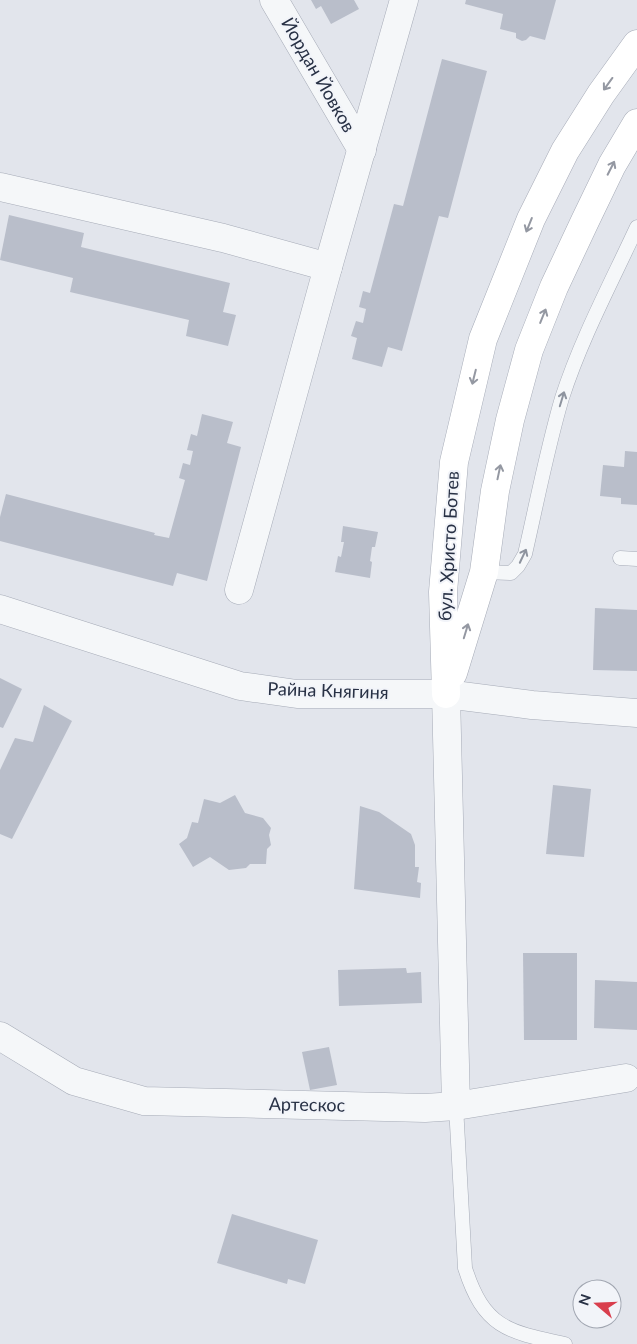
<svg xmlns="http://www.w3.org/2000/svg" width="637" height="1344" viewBox="0 0 637 1344" font-family="Lato,sans-serif">
  <style>
    .building { fill: #b9beca }
    .lines { fill: none; stroke-linecap: round; stroke-linejoin: round }
    .lane-casing { stroke: #a6abb7; stroke-width: 15 }
    .street-casing { stroke: #a6abb7; stroke-width: 29 }
    .secondary-casing { stroke: #a6abb7; stroke-width: 29 }
    .lane { stroke: #f5f7f9; stroke-width: 14 }
    .street { stroke: #f5f7f9; stroke-width: 28 }
    .secondary { stroke: #fff; stroke-width: 28 }
    .oneway { stroke: #9498a2 }
    .oneway2 { stroke: #8e949f }
    .labels { text-anchor: middle; stroke-width: 4; stroke-linejoin: round; paint-order: stroke }
    .street-label { font-size: 18px; fill: #283145; stroke: #f2f4f9 }
  </style>
  <rect width="100%" height="100%" fill="#e2e5ec"/>
  <!-- building -->
  <g class="building">
    <path d="M 311,0 L 354,0 L 359,9 L 331,24 L 321,6 L 316,9 Z"/>
    <path d="M 466,0 L 556,0 L 545,40 L 530,36 L 526,40 L 522,41 L 516,38 L 516,33 L 500,29 L 503,14 L 465,4 Z"/>
    <path d="M 442,59 L 487,71 L 448,218 L 439,216 L 402,351 L 388,347 L 382,367 L 352,359 L 357,338 L 351,336 L 356,321 L 363,323 L 366,309 L 359,307 L 363,291 L 370,293 L 394,204 L 403,206 Z"/>
    <path d="M 9,215 L 84,233 L 81,247 L 230,283 L 223,312 L 236,315 L 228,346 L 186,336 L 189,320 L 70,292 L 73,278 L 0,260 Z"/>
    <path d="M 202,414 L 233,422 L 227,443 L 241,447 L 207,581 L 177,573 L 173,586 L 0,541 L 0,517 L 6,494 L 155,533 L 154,535 L 169,538 L 185,480 L 179,478 L 183,463 L 190,465 L 193,451 L 187,450 L 191,434 L 197,436 Z"/>
    <path d="M 625,451 L 637,452 L 637,505 L 621,504 L 621,498 L 600,496 L 603,465 L 624,467 Z"/>
    <path d="M 343,526 L 378,532 L 375,547 L 372,547 L 370,561 L 372,562 L 370,578 L 335,572 L 338,556 L 341,557 L 344,542 L 341,542 Z"/>
    <path d="M 595,608 L 637,610 L 637,671 L 593,670 Z"/>
    <path d="M 0,678 L 22,689 L 3,728 L 0,727 Z"/>
    <path d="M 44,705 L 72,721 L 12,839 L 0,834 L 0,770 L 15,738 L 33,742 Z"/>
    <path d="M 553,785 L 591,789 L 584,857 L 546,854 Z"/>
    <path d="M 235,795 L 245,813 L 263,818 L 271,828 L 269,835 L 271,845 L 267,849 L 266,864 L 250,864 L 246,868 L 229,870 L 210,857 L 193,867 L 179,844 L 187,838 L 192,822 L 198,823 L 204,799 L 220,803 Z"/>
    <path d="M 360,806 L 379,812 L 411,834 L 415,845 L 415,867 L 419,867 L 417,882 L 421,883 L 420,898 L 354,889 Z"/>
    <path d="M 523,953 L 577,953 L 577,1040 L 524,1040 Z"/>
    <path d="M 406,968 L 407,973 L 421,972 L 422,1003 L 339,1006 L 338,970 Z"/>
    <path d="M 595,980 L 637,982 L 637,1030 L 594,1028 Z"/>
    <path d="M 329,1047 L 337,1085 L 310,1090 L 302,1052 Z"/>
    <path d="M 232,1214 L 318,1240 L 305,1284 L 288,1279 L 287,1284 L 217,1263 Z"/>
  </g>
  <g class="lines">
    <defs>
      <g id="lane">
        <path d="M 620,558 L 637,559"/>
        <path d="M 484,572 L 511,573 L 518,566 L 525,554 C 537,502 547,449 562,398 C 581,339 611,283 637,227"/>
        <path d="M 456,1106 L 465,1268 C 484,1328 508,1332 565,1344"/>
      </g>
      <g id="street">
        <path d="M 274,0 L 362,150"/>
        <path d="M 0,187 L 223,238 L 328,267"/>
        <path d="M 239,590 L 328,267 L 404,0"/>
        <path d="M 0,609 L 240,686 L 297,694 L 446,694 L 532,705 L 637,713"/>
        <path d="M 446,694 L 456,1106"/>
        <path d="M 0,1036 L 74,1081 L 144,1101 L 425,1108 L 456,1106 L 626,1078"/>
      </g>
      <g id="secondary">
        <path d="M 453,673 L 484,572 L 495,491 L 510,420 L 529,350 L 554,287 L 585,221 L 612,165 L 637,123"/>
        <path d="M 446,694 L 443,592 L 454,462 L 483,339 L 531,219 L 565,151 L 601,94 L 637,44"/>
      </g>
    </defs>
    <!-- lane casing -->
    <use href="#lane" class="lane-casing"/>
    <!-- street casing -->
    <use href="#street" class="street-casing"/>
    <!-- secondary casing -->
    <use href="#secondary" class="secondary-casing"/>
    <!-- lane -->
    <use href="#lane" class="lane"/>
    <!-- street -->
    <use href="#street" class="street"/>
    <!-- secondary -->
    <use href="#secondary" class="secondary"/>
  </g>
  <!-- one-way arrows -->
  <defs><path id="oneway-shaft" d="M-6 0H5M1.5-3L5.5 0L1.5 3" fill="none" stroke-width="1.6" stroke-linecap="round" stroke-linejoin="round" transform="scale(1.25)"/></defs>
  <g class="oneway">
    <use href="#oneway-shaft" transform="translate(608 84) rotate(126)"/>
    <use href="#oneway-shaft" transform="translate(611 168) rotate(-63)"/>
    <use href="#oneway-shaft" transform="translate(529 225) rotate(112)"/>
    <use href="#oneway-shaft" transform="translate(543 316) rotate(-68)"/>
    <use href="#oneway-shaft" transform="translate(474 377) rotate(104)"/>
    <use href="#oneway-shaft" transform="translate(499 472) rotate(-78)"/>
    <use href="#oneway-shaft" transform="translate(466 631) rotate(-73)"/>
  </g>
  <g class="oneway2">
    <use href="#oneway-shaft" transform="translate(562 399) rotate(-73)"/>
    <use href="#oneway-shaft" transform="translate(523 556) rotate(-65)"/>
  </g>
  <g class="labels">
    <!-- street labels -->
    <g class="street-label">
      <text transform="translate(318 75) rotate(60)" y="6">Йордан Йовков</text>
      <text transform="translate(449 546) rotate(-87)" y="6">бул. Христо Ботев</text>
      <text transform="translate(328 691) rotate(2)" y="6">Райна Княгиня</text>
      <text transform="translate(307 1105) rotate(1)" y="6">Артескос</text>
    </g>
  </g>
  <!-- north arrow -->
  <g transform="translate(597 1304) rotate(289)"><circle r="24" fill="#f2f4f9" stroke="#a1a6b1"/>
  <path d="M0-4L9 19L0 12L-9 19Z" fill="#d93e4d"/>
  <text y="-8" font-size="14" font-weight="bold" text-anchor="middle" fill="#283145">N</text>
  </g>
</svg>
